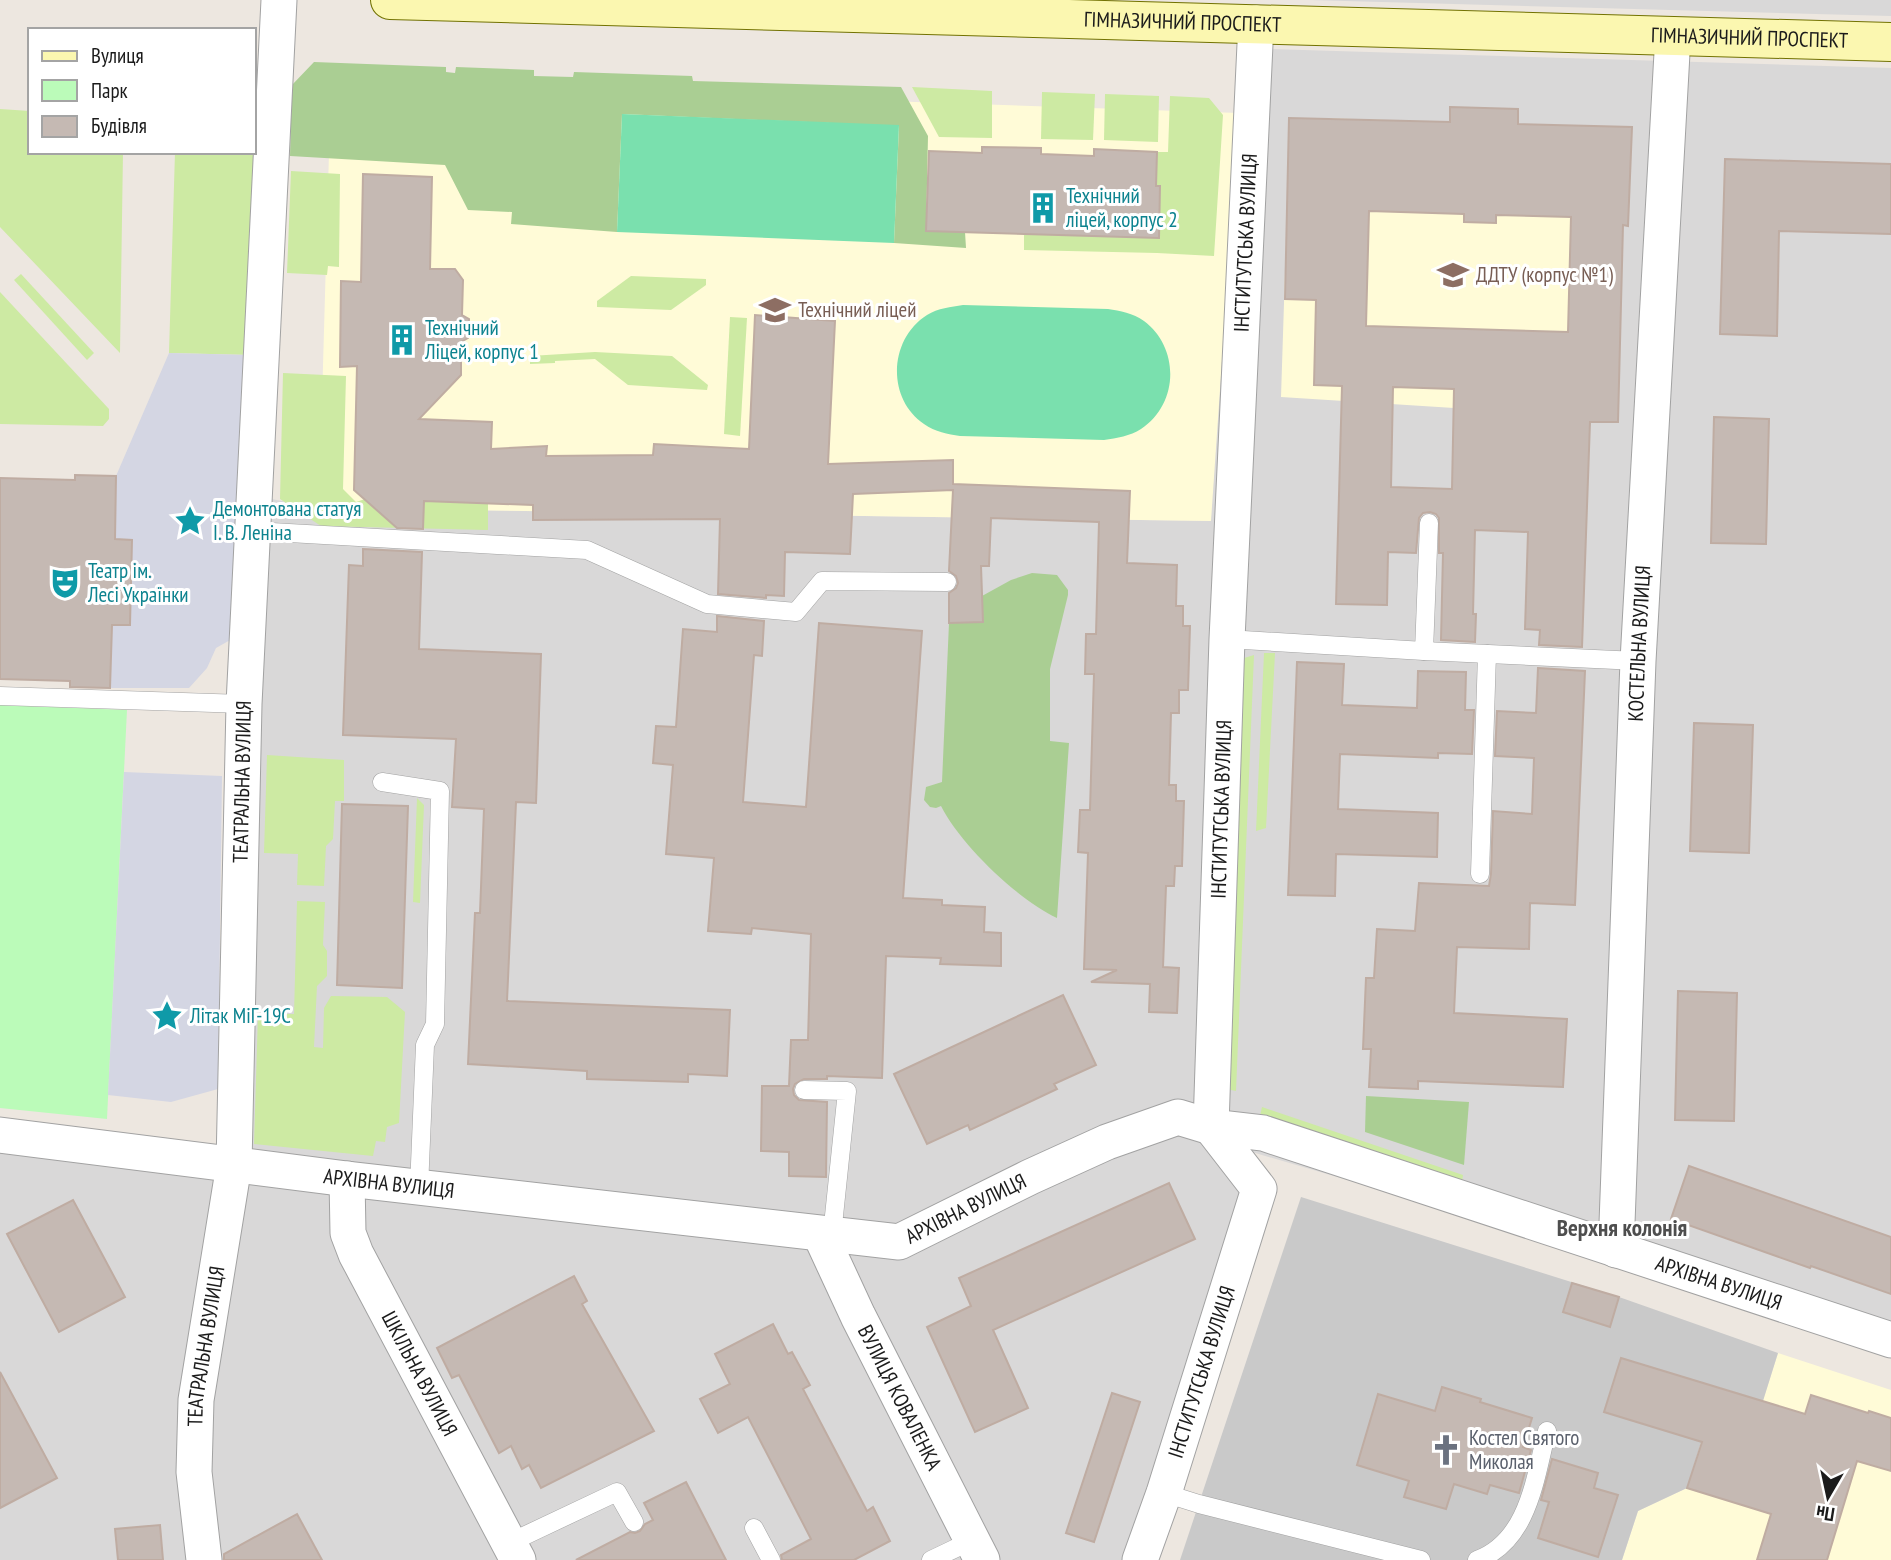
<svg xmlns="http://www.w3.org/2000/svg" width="1891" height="1560" viewBox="0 0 1891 1560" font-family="'PT Sans Narrow',sans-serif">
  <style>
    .residential { fill: #d9d8d8 }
    .education { fill: #fffbd7 }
    .religious { fill: #c9c9c9 }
    .grass { fill: #cdeaa3 }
    .forest { fill: #aace93 }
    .park { fill: #bbfbb9 }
    .pitch { fill: #7ae0ae }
    .plaza { fill: #d4d6e3 }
    .building { fill: #c5b9b3; stroke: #bfaca2; stroke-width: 2; fill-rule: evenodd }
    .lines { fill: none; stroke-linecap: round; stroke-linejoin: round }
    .service-casing { stroke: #a2a2a2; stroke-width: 19 }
    .minor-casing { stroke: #a2a2a2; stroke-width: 37 }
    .secondary-casing { stroke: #727202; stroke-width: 40 }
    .service { stroke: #fff; stroke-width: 18 }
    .minor { stroke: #fff; stroke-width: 35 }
    .secondary { stroke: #fbf7b0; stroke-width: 38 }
    .labels { text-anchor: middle; stroke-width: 6; stroke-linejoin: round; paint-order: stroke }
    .street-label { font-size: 21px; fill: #1b1b1b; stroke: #fff }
    .culture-label { font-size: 21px; fill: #0d838f; stroke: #fff; text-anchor: start }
    .education-label { font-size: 21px; fill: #785e54; stroke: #fff; text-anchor: start }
    .worship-label { font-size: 21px; fill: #5b616d; stroke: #fff; text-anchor: start }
    .neighbourhood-label { font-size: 23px; font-weight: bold; fill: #4e4e4e; stroke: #fff }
  </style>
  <rect width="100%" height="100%" fill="#ede7e0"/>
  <!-- residential -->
  <g class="residential">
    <path d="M 1309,0 L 1891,0 L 1891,16 Z"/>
    <path d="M 1241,48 L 1891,68 L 1891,1340 L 1252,1152 L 1132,1560 L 215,1560 L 208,1495 L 261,497 L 319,508 L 1210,521 Z"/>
    <path d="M 0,1134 L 221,1178 L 181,1380 L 182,1498 L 191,1560 L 0,1560 Z"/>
  </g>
  <!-- education -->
  <g class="education">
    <path d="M 331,82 L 1239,113 L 1211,521 L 319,508 Z"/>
    <path d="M 1450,107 L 1518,109 L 1518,124 L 1631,127 L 1628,226 L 1623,226 L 1620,334 L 1454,408 L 1281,397 L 1287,209 L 1318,210 L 1321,118 L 1449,122 Z"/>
    <path d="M 1778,1353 L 1891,1390 L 1891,1560 L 1622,1560 L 1638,1511 L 1687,1488 L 1718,1387 L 1763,1400 Z"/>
  </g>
  <!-- religious -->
  <path class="religious" d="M 1301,1197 L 1619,1297 L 1778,1353 L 1763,1401 L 1718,1387 L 1687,1488 L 1638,1511 L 1622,1560 L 1180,1560 Z"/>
  <!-- grass -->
  <g class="grass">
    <path d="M 912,87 L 992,91 L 992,138 L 939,137 Z"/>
    <path d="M 1042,92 L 1095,94 L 1093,140 L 1041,139 Z"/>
    <path d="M 1105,94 L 1159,96 L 1158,142 L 1104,140 Z"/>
    <path d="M 1170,96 L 1209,98 L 1223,115 L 1214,256 L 1157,253 L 1024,250 L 1024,234 L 1158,238 L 1160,187 L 1156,186 L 1157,152 L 1168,152 Z"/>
    <path d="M 0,109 L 30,111 L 30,152 L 123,152 L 120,353 L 0,227 Z"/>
    <path d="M 254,121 L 257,124 L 251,355 L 169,353 L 175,152 L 254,152 Z"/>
    <path d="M 291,171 L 340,174 L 339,267 L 328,266 L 327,275 L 287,273 Z"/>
    <path d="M 21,274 L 94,353 L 87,360 L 14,280 Z"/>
    <path d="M 631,276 L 706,279 L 706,285 L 671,310 L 597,307 L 597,301 Z"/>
    <path d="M 0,292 L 109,409 L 109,419 L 103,426 L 0,424 Z"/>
    <path d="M 730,317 L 747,318 L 740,436 L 724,434 Z"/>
    <path d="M 595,352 L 672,356 L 708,385 L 707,390 L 628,385 L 595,359 L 555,361 L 555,363 L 530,364 L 530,356 Z"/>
    <path d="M 283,373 L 346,376 L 343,489 L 356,502 L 365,499 L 488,503 L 488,530 L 321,526 L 280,499 Z"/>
    <path d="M 1264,653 L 1275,653 L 1266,828 L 1256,831 Z"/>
    <path d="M 1254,655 L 1236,1091 L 1226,1089 L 1241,659 Z"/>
    <path d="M 267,755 L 344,760 L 344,801 L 335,801 L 333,839 L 326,846 L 324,886 L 297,885 L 298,854 L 264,853 Z"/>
    <path d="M 417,798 L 424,805 L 420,903 L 413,902 Z"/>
    <path d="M 297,901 L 325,902 L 323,945 L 327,951 L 327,976 L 317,986 L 314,1047 L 323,1048 L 324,1008 L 331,996 L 387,997 L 405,1012 L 399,1123 L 387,1127 L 385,1142 L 376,1141 L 373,1156 L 254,1144 L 258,1014 L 294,1014 Z"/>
    <path d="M 1262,1107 L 1463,1175 L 1462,1182 L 1260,1116 Z"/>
  </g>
  <!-- forest -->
  <g class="forest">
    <path d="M 314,62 L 446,67 L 446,72 L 455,73 L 456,67 L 534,70 L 534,76 L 573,77 L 574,72 L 692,76 L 693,81 L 901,87 L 928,136 L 926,230 L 965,232 L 966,248 L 894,243 L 899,126 L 622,114 L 617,232 L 511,224 L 512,212 L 468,210 L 445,165 L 290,156 L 292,85 Z"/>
    <path d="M 1032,573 L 1057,575 L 1068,590 L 1068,595 L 1050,669 L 1050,741 L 1069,743 L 1057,918 C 1018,900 960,844 941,806 L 936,808 L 930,807 L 924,800 L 926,787 L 942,782 L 949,623 L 983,622 L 982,596 L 1011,580 Z"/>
    <path d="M 1366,1096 L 1469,1102 L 1464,1165 L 1365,1132 Z"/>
  </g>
  <!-- park -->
  <path class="park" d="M 0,705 L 127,710 L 107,1119 L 0,1108 Z"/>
  <!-- pitch -->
  <g class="pitch">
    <path d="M 622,114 L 899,125 L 894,243 L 617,232 Z"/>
    <path d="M 963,305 L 1108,309 C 1120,311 1133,313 1144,321 C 1180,348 1179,404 1141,429 C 1130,436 1117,438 1104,440 L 960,436 C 948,434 935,432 924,424 C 886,398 889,339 927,315 C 938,308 951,307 963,305 Z"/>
  </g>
  <!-- plaza -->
  <g class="plaza">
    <path d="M 169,353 L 251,355 L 232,639 L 216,648 L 207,668 L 189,688 L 110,688 L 112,625 L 130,625 L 132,540 L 115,539 L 116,476 Z"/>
    <path d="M 124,772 L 222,776 L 218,1089 L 171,1102 L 108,1095 Z"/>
  </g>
  <!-- building -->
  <g class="building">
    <path d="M 1450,107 L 1518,109 L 1518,124 L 1632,127 L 1628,226 L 1623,225 L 1618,422 L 1590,422 L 1582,647 L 1539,645 L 1540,630 L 1525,629 L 1528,532 L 1475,530 L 1473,614 L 1476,614 L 1475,642 L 1441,640 L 1443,553 L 1439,553 L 1439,518 L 1436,514 L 1430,512 L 1423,513 L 1419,518 L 1416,553 L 1388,552 L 1387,605 L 1336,604 L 1342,386 L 1314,385 L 1316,300 L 1285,299 L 1289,118 L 1450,122 ZM 1369,211 L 1464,214 L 1464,222 L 1496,223 L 1496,215 L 1571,217 L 1568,332 L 1366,326 ZM 1393,387 L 1454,389 L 1452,489 L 1391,487 Z"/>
    <path d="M 982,147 L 1041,148 L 1041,154 L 1094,156 L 1094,149 L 1157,152 L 1156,186 L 1160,186 L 1159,238 L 926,231 L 929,151 L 982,153 Z"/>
    <path d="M 1725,159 L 1891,164 L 1891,234 L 1779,231 L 1777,336 L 1720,334 Z"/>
    <path d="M 363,174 L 432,177 L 430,269 L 455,269 L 463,280 L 462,315 L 469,319 L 468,338 L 461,342 L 461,375 L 419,419 L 492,422 L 491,449 L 547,446 L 546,456 L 653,455 L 654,444 L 749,449 L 755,315 L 835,321 L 828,464 L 953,460 L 953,484 L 1130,491 L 1127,563 L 1177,565 L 1176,606 L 1183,606 L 1183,626 L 1190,626 L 1188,690 L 1179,690 L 1179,713 L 1171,713 L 1169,785 L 1176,785 L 1176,801 L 1184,801 L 1182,866 L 1175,866 L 1174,886 L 1166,886 L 1163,967 L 1179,968 L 1177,1013 L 1149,1012 L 1150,984 L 1091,982 L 1117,970 L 1084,969 L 1088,853 L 1078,852 L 1080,810 L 1090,810 L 1094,674 L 1085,674 L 1086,634 L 1096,634 L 1099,522 L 991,518 L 989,566 L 981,566 L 983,622 L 949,623 L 949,593 L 956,588 L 958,583 L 956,576 L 949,571 L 953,490 L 853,494 L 850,554 L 785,552 L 784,596 L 766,595 L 766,598 L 718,594 L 720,519 L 533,520 L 533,505 L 424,501 L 423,529 L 397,528 L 354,490 L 357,366 L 340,367 L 341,281 L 361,282 Z"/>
    <path d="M 1714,417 L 1769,419 L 1766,544 L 1711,543 Z"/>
    <path d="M 75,475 L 116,476 L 115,539 L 132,540 L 130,625 L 112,625 L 110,688 L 70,687 L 70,681 L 0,679 L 0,478 L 75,480 Z"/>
    <path d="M 363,549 L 422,552 L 419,649 L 541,654 L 536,803 L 516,802 L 507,1001 L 730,1010 L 727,1076 L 688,1074 L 688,1082 L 587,1079 L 587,1071 L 468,1064 L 475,913 L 480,913 L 484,809 L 452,807 L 456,739 L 343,735 L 349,565 L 363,566 Z"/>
    <path d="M 717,616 L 764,621 L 762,656 L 754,655 L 743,802 L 806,807 L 819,623 L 922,631 L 903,898 L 942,900 L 942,905 L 985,907 L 984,932 L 1001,933 L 1001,966 L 940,964 L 941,958 L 886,956 L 882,1078 L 827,1076 L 827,1079 L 804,1079 L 795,1084 L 793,1089 L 794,1095 L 799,1100 L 827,1102 L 826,1177 L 789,1176 L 789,1152 L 761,1151 L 762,1086 L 789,1086 L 791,1040 L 808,1040 L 811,934 L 752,928 L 751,934 L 708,931 L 714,858 L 666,854 L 673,765 L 653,763 L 656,726 L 676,727 L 683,629 L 717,632 Z"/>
    <path d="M 1297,662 L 1344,664 L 1342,705 L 1417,708 L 1418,671 L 1466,672 L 1465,710 L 1474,710 L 1472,754 L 1438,753 L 1438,758 L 1340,754 L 1338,809 L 1438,813 L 1437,857 L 1336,854 L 1335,896 L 1288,895 Z"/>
    <path d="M 1538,668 L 1585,671 L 1575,905 L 1530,903 L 1529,949 L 1457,947 L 1454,1013 L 1567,1019 L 1563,1087 L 1418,1081 L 1418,1089 L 1369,1087 L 1371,1049 L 1363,1049 L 1366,978 L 1374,978 L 1377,929 L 1415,931 L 1419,883 L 1489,886 L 1491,874 L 1493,811 L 1532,814 L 1534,758 L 1495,756 L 1497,711 L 1536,713 Z"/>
    <path d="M 1694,723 L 1753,725 L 1749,853 L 1690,851 Z"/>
    <path d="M 342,804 L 408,806 L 402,988 L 337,985 Z"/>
    <path d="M 1678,991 L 1737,993 L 1734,1121 L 1675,1120 Z"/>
    <path d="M 1063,995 L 1096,1065 L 1054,1084 L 1057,1089 L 970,1130 L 968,1125 L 927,1144 L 894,1074 Z"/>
    <path d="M 1689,1166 L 1891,1237 L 1891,1294 L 1811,1266 L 1810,1268 L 1671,1219 Z"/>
    <path d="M 1169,1183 L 1195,1239 L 993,1330 L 1028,1408 L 975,1432 L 927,1327 L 971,1306 L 959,1278 Z"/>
    <path d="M 73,1200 L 125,1297 L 59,1332 L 7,1234 Z"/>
    <path d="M 574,1276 L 587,1301 L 582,1304 L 654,1431 L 541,1488 L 529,1465 L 522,1469 L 511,1446 L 499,1453 L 459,1375 L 452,1378 L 437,1348 Z"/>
    <path d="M 1572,1283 L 1619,1297 L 1610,1327 L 1563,1312 Z"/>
    <path d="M 773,1324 L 788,1354 L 792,1352 L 810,1385 L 803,1389 L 867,1511 L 873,1507 L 890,1541 L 854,1560 L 782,1560 L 781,1555 L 811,1539 L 748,1417 L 718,1433 L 700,1399 L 730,1384 L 715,1354 Z"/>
    <path d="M 1621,1358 L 1805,1414 L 1811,1395 L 1868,1413 L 1869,1411 L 1891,1418 L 1891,1471 L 1857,1461 L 1827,1560 L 1757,1560 L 1771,1514 L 1687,1488 L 1702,1442 L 1604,1412 Z"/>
    <path d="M 0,1372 L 57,1478 L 0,1508 Z"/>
    <path d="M 1442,1387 L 1481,1399 L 1480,1402 L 1532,1418 L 1523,1447 L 1531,1450 L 1519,1493 L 1490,1485 L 1487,1494 L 1454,1484 L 1446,1509 L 1404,1497 L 1409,1481 L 1357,1465 L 1378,1394 L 1435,1411 Z"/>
    <path d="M 1112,1393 L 1140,1402 L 1094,1542 L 1066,1533 Z"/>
    <path d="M 1552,1459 L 1598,1473 L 1594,1488 L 1618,1495 L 1598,1557 L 1538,1538 L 1549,1502 L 1541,1500 Z"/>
    <path d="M 686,1482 L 726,1560 L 576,1560 L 630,1532 L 635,1533 L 640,1531 L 645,1524 L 653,1520 L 644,1503 Z"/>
    <path d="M 297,1514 L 322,1560 L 224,1560 L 224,1554 Z"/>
    <path d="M 160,1525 L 163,1560 L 118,1560 L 115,1529 Z"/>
  </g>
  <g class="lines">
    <defs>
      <g id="service">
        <path d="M 253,531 L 587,550 L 707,604 L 796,612 L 822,581 L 947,582"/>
        <path d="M 1227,639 L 1424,651 L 1638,661"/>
        <path d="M 1424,651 L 1429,523"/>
        <path d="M 0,696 L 244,704"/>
        <path d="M 382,782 L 440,791 L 435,1024 L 425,1045 L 419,1188"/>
        <path d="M 1480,874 L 1487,654"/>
        <path d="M 804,1090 L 847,1091 L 832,1235"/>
        <path d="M 1164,1493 L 1199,1504 L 1421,1560"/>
        <path d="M 754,1528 L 771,1560"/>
        <path d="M 509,1543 L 617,1492 L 634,1522"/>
        <path d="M 931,1560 L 973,1540"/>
        <path d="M 1477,1560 C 1529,1541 1535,1477 1547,1431"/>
      </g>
      <g id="minor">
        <path id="s1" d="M 0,1135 L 347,1179 L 899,1242 L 1030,1177 L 1107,1142 L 1178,1117 L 1211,1127 L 1263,1133 L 1891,1340"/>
        <path id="s2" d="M 347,1179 L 348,1233 L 356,1254 L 518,1560"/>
        <path id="s3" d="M 820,1234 L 858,1316 L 982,1560"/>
        <path id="s4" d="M 1616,1250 L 1638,661 L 1673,35"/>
        <path id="s5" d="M 204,1560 L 194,1472 L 196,1400 L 234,1165 L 244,704 L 279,0"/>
        <path id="s6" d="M 1140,1560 L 1164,1493 L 1259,1189 L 1211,1127 L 1227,639 L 1256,23"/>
      </g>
      <g id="secondary">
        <path id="s7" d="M 390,0 L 1891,42"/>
      </g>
    </defs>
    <!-- service casing -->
    <use href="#service" class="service-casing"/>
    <!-- minor casing -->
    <use href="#minor" class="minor-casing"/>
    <!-- secondary casing -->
    <use href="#secondary" class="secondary-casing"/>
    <!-- service -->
    <use href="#service" class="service"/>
    <!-- minor -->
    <use href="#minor" class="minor"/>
    <!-- secondary -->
    <use href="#secondary" class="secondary"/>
  </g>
  <!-- icons -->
  <defs>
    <symbol id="building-bare" viewBox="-9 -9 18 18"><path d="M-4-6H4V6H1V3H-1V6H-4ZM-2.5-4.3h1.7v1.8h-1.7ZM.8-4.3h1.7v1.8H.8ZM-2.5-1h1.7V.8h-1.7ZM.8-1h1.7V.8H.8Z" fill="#0f9aa8" stroke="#fff" stroke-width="2.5" paint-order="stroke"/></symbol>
    <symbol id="university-bare" viewBox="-9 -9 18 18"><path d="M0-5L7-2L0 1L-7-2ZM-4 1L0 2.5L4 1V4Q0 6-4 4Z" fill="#8d6e63" stroke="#fff" stroke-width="2.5" paint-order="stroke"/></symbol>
    <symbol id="school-bare" viewBox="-9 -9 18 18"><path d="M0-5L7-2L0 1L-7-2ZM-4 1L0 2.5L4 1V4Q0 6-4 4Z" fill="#8d6e63" stroke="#fff" stroke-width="2.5" paint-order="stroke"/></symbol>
    <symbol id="sight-bare" viewBox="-9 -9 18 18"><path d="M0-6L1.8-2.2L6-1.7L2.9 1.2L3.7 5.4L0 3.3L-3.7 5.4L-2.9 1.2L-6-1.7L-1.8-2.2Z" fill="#0f9aa8" stroke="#fff" stroke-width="2.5" paint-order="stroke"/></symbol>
    <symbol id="theatre-bare" viewBox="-9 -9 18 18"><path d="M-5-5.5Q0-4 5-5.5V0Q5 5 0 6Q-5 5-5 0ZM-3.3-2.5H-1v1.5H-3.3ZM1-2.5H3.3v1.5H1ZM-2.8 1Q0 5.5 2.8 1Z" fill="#0f9aa8" stroke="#fff" stroke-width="2.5" paint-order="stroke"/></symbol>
    <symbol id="church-bare" viewBox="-9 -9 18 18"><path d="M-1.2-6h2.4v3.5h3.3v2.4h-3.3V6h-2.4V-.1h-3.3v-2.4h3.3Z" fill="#6b7280" stroke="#fff" stroke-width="2.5" paint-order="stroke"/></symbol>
  </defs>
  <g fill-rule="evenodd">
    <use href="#building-bare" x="1021" y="186" width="44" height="44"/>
    <use href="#university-bare" x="1431" y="253" width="44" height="44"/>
    <use href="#school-bare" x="753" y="288" width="44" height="44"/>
    <use href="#building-bare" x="380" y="318" width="44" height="44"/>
    <use href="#sight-bare" x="168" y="499" width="44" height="44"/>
    <use href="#theatre-bare" x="43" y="561" width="44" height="44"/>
    <use href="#sight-bare" x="145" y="994" width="44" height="44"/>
    <use href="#church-bare" x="1424" y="1428" width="44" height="44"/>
  </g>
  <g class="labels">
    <!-- street labels -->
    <g class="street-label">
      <text dy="7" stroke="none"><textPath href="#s7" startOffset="793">ГІМНАЗИЧНИЙ ПРОСПЕКТ</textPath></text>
      <text dy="7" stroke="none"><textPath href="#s7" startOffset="1360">ГІМНАЗИЧНИЙ ПРОСПЕКТ</textPath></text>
      <text dy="7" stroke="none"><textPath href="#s6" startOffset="1353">ІНСТИТУТСЬКА ВУЛИЦЯ</textPath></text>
      <text dy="7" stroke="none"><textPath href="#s4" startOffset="607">КОСТЕЛЬНА ВУЛИЦЯ</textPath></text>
      <text dy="7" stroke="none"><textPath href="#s5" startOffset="782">ТЕАТРАЛЬНА ВУЛИЦЯ</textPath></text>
      <text dy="7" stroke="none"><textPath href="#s6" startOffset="786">ІНСТИТУТСЬКА ВУЛИЦЯ</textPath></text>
      <text dy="7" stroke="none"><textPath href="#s1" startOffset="392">АРХІВНА ВУЛИЦЯ</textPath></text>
      <text dy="7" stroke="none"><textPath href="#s1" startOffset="980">АРХІВНА ВУЛИЦЯ</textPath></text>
      <text dy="7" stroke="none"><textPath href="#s1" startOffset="1778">АРХІВНА ВУЛИЦЯ</textPath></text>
      <text dy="7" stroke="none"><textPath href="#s5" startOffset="215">ТЕАТРАЛЬНА ВУЛИЦЯ</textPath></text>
      <text dy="7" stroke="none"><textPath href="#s6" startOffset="198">ІНСТИТУТСЬКА ВУЛИЦЯ</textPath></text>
      <text dy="7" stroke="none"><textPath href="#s2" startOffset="212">ШКІЛЬНА ВУЛИЦЯ</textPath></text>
      <text dy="7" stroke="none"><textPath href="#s3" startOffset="182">ВУЛИЦЯ КОВАЛЕНКА</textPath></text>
    </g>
    <!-- culture labels -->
    <g class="culture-label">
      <text x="1066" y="203">Технічний<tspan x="1066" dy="24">ліцей, корпус 2</tspan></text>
      <text x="425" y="335">Технічний<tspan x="425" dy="24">Ліцей, корпус 1</tspan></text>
      <text x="213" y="516">Демонтована статуя<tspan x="213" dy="24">І. В. Леніна</tspan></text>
      <text x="88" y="578">Театр ім.<tspan x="88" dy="24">Лесі Українки</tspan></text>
      <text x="190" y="1023">Літак МіГ-19С</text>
    </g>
    <!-- education labels -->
    <g class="education-label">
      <text x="1476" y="282">ДДТУ (корпус №1)</text>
      <text x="798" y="317">Технічний ліцей</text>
    </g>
    <!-- worship labels -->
    <g class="worship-label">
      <text x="1469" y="1445">Костел Святого<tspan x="1469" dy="24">Миколая</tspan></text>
    </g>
    <!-- neighbourhood labels -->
    <g class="neighbourhood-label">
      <text x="1622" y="1236">Верхня колонія</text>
    </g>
  </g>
  <!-- legend -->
  <rect x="28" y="28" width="228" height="126" fill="#ffffff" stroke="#a4a4a4" stroke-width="2"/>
  <rect x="42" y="51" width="35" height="10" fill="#fbf7b0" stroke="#a4a4a4" stroke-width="2"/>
  <text x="91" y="63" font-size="21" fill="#1b1b1b">Вулиця</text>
  <rect x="42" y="80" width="35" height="21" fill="#bbfbb9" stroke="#a4a4a4" stroke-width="2"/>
  <text x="91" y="98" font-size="21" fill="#1b1b1b">Парк</text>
  <rect x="42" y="116" width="35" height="21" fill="#c5b9b3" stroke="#a4a4a4" stroke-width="2"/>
  <text x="91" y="133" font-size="21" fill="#1b1b1b">Будівля</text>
  <!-- north arrow -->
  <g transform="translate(1828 1497) rotate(189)" stroke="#ffffff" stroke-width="5" paint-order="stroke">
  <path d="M0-5L12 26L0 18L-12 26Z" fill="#1b1b1b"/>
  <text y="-10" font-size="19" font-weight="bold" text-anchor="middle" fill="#1b1b1b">Пн</text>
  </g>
</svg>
